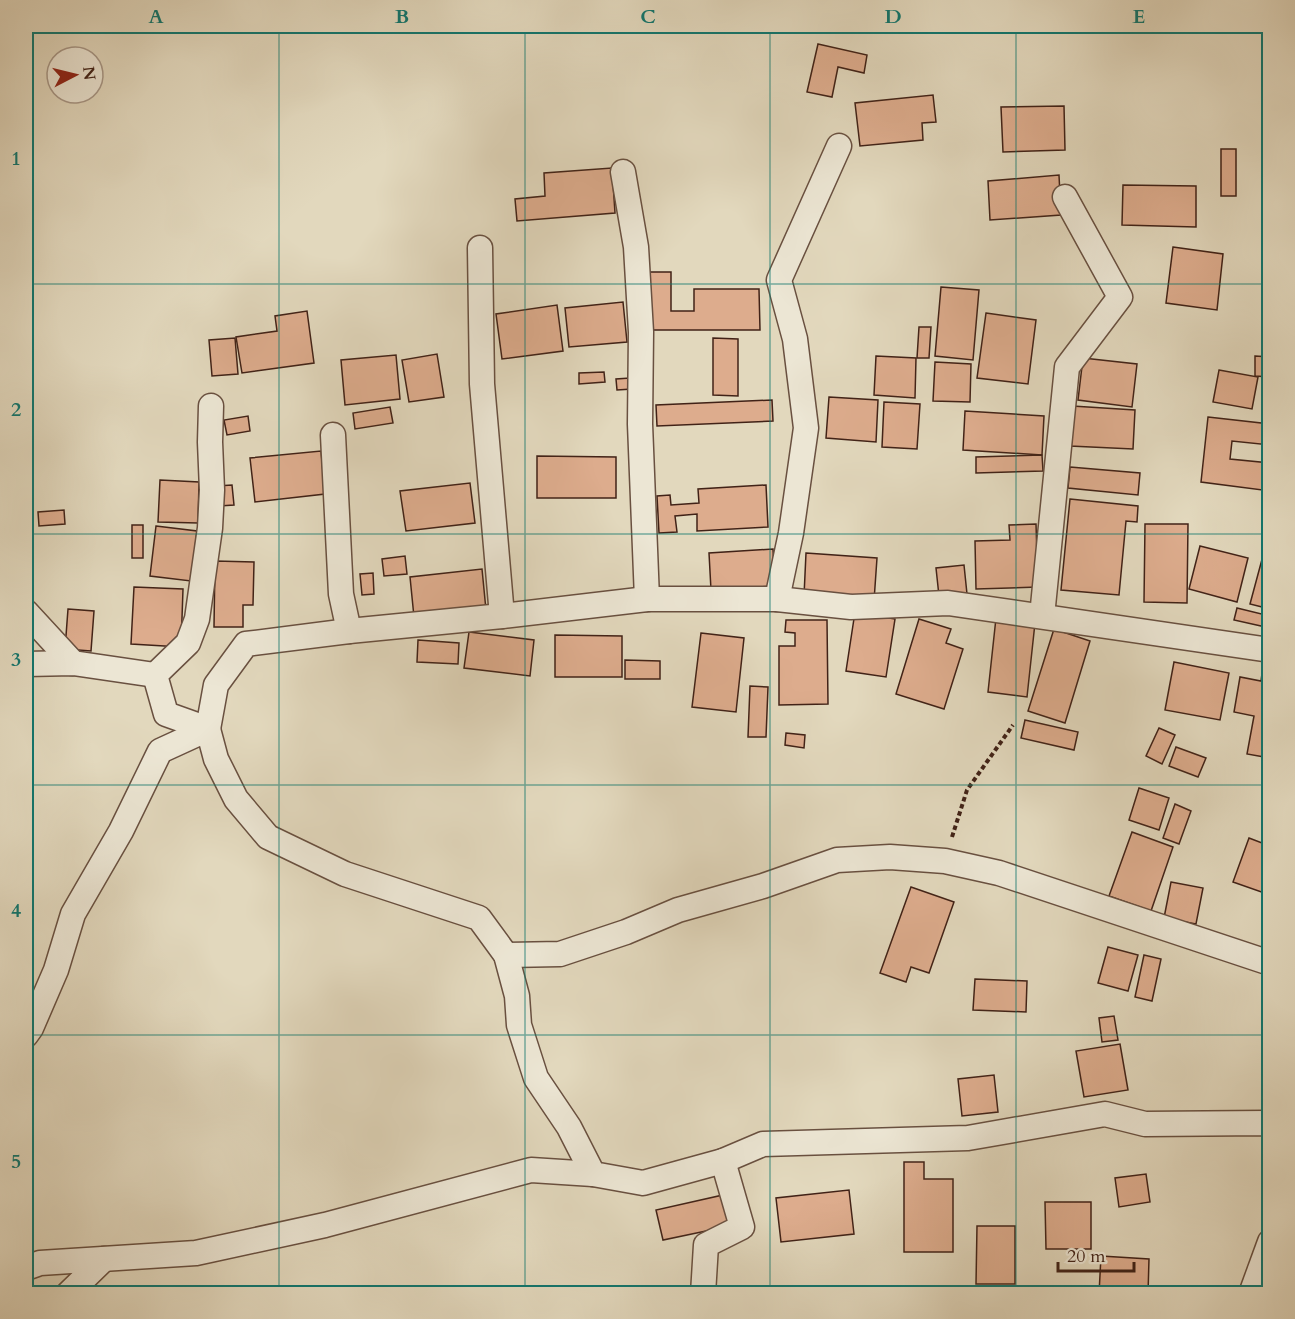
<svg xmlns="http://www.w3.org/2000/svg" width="1295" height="1319" viewBox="0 0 1295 1319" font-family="Cardo,serif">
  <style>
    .building { fill: #ddac8d; stroke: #412217; stroke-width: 1.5 }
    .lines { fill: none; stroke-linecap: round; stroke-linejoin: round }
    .minor-casing { stroke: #695040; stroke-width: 27 }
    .path { stroke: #412217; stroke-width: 4; stroke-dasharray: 4.5 3; stroke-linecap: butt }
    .minor { stroke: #ece6d4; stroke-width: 24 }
    .grid { fill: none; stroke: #0f766e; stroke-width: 1.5; stroke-opacity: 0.55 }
    .neatline { fill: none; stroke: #0f766e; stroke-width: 2 }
    .grid-label { font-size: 20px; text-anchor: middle; font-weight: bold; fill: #0f766e }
  </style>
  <rect width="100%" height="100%" fill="#e2d8bd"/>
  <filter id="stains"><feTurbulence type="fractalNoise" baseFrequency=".00333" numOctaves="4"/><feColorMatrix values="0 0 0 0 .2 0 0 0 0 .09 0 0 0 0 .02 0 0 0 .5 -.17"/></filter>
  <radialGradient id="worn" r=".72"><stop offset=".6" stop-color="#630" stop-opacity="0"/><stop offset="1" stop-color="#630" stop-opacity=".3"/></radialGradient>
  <!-- building -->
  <g class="building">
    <path d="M 818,44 L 867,55 L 864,73 L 838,67 L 832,97 L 807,92 Z"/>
    <path d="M 933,95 L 936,122 L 922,123 L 923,140 L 860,146 L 855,103 Z"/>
    <path d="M 1064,106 L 1065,150 L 1003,152 L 1001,107 Z"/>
    <rect x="1221" y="149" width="15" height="47"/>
    <path d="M 612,168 L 615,213 L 517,221 L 515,199 L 545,196 L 544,173 Z"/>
    <path d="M 1059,175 L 1061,215 L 990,220 L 988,181 Z"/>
    <path d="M 1123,185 L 1196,186 L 1196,227 L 1122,225 Z"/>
    <path d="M 1173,247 L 1223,254 L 1217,310 L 1166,303 Z"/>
    <path d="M 646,272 L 671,272 L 671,311 L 694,311 L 694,289 L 759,289 L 760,330 L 646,330 Z"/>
    <path d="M 941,287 L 979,290 L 973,360 L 935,356 Z"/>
    <path d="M 623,302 L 627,342 L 569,347 L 565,308 Z"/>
    <path d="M 557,305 L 563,351 L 502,359 L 496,314 Z"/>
    <path d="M 307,311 L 314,363 L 242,373 L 236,337 L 277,331 L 275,316 Z"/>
    <path d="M 986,313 L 1036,320 L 1028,384 L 977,378 Z"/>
    <path d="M 919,327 L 931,327 L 929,358 L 917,358 Z"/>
    <path d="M 235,338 L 238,374 L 212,376 L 209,340 Z"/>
    <path d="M 713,338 L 738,339 L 738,396 L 713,395 Z"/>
    <path d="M 437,354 L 444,397 L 409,402 L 402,360 Z"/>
    <path d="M 396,355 L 400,399 L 345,405 L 341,360 Z"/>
    <path d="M 876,356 L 916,358 L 915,398 L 874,395 Z"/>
    <path d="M 1255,356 L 1270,357 L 1270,377 L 1255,376 Z"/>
    <path d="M 1083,358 L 1137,364 L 1132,407 L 1078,400 Z"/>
    <path d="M 935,362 L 971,364 L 970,402 L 933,401 Z"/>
    <path d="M 1219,370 L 1258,377 L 1252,409 L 1213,402 Z"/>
    <path d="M 604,372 L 605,382 L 579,384 L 579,373 Z"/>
    <path d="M 630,378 L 632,389 L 617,390 L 616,379 Z"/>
    <path d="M 829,397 L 878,400 L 876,442 L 826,438 Z"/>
    <path d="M 772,400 L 773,421 L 657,426 L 656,405 Z"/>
    <path d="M 884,402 L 920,404 L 917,449 L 882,447 Z"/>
    <path d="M 1072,406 L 1135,410 L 1133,449 L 1070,446 Z"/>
    <path d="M 390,407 L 393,423 L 355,429 L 353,413 Z"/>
    <path d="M 965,411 L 1044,416 L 1042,455 L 963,450 Z"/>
    <path d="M 248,416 L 250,431 L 227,435 L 224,420 Z"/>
    <path d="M 1208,417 L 1270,424 L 1270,445 L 1232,441 L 1230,459 L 1270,463 L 1270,491 L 1201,482 Z"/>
    <path d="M 321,451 L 325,494 L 255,502 L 250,458 Z"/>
    <path d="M 1042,455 L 1043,471 L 976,473 L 976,457 Z"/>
    <path d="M 537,456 L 616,457 L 616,498 L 537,498 Z"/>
    <path d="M 1070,467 L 1140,473 L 1138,495 L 1068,488 Z"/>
    <path d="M 160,480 L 199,482 L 198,523 L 158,522 Z"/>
    <path d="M 470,483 L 475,523 L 406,531 L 400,491 Z"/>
    <path d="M 232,485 L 234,505 L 219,506 L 217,486 Z"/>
    <path d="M 766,485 L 768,527 L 697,531 L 697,514 L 675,516 L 677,532 L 659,533 L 657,496 L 670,495 L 671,505 L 699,503 L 698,489 Z"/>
    <path d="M 1070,499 L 1138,506 L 1137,522 L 1126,521 L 1119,595 L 1061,590 Z"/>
    <path d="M 64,510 L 65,524 L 39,526 L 38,512 Z"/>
    <path d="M 1036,524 L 1038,587 L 976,589 L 975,541 L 1010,540 L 1009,525 Z"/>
    <path d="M 1145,524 L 1188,524 L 1187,603 L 1144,602 Z"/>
    <rect x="132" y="525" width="11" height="33"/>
    <path d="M 156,526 L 197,531 L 191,581 L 150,576 Z"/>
    <path d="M 1268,537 L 1270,537 L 1270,609 L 1250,604 Z"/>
    <path d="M 1200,546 L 1248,558 L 1237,602 L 1189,589 Z"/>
    <path d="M 773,549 L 775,586 L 711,590 L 709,553 Z"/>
    <path d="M 806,553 L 877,558 L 874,601 L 804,596 Z"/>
    <path d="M 405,556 L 407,574 L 384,576 L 382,559 Z"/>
    <path d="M 215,561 L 254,562 L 253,605 L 243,605 L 243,627 L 214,627 Z"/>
    <path d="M 964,565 L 967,594 L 939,596 L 936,568 Z"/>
    <path d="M 482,569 L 486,610 L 414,617 L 410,577 Z"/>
    <path d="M 373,573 L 374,594 L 362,595 L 360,574 Z"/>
    <path d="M 134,587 L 183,589 L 181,647 L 131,644 Z"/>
    <path d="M 1237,608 L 1270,616 L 1270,628 L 1234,620 Z"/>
    <path d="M 68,609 L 94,611 L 91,651 L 65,649 Z"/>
    <path d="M 855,612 L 895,619 L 886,677 L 846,671 Z"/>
    <path d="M 996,618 L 1035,623 L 1027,697 L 988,692 Z"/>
    <path d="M 919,619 L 951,629 L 946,643 L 963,649 L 944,709 L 896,694 Z"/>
    <path d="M 786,620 L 827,620 L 828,704 L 779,705 L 779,646 L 795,646 L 795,633 L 785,632 Z"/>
    <path d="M 1054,629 L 1090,641 L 1065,723 L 1028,711 Z"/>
    <path d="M 469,632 L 534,640 L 530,676 L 464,668 Z"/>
    <path d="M 701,633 L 744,638 L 736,712 L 692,707 Z"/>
    <path d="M 555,635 L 622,636 L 622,677 L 555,677 Z"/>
    <path d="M 418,640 L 459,643 L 458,664 L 417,662 Z"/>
    <path d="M 625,660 L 660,661 L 660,679 L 625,679 Z"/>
    <path d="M 1174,662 L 1229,673 L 1220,720 L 1165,710 Z"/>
    <path d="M 1263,666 L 1270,667 L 1270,758 L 1247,754 L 1254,716 L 1234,712 L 1240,677 L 1261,681 Z"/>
    <path d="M 750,686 L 768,687 L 766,737 L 748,737 Z"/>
    <path d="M 1025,720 L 1078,732 L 1074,750 L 1021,738 Z"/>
    <path d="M 1159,728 L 1175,735 L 1162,764 L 1146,756 Z"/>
    <path d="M 786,733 L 805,735 L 804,748 L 785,745 Z"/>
    <path d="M 1176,747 L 1206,758 L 1198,777 L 1169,766 Z"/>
    <path d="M 1139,788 L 1169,798 L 1159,830 L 1129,820 Z"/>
    <path d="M 1175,804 L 1191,811 L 1179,844 L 1163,838 Z"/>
    <path d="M 1132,832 L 1173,847 L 1151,911 L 1109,896 Z"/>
    <path d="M 1249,838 L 1270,846 L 1270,895 L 1233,882 Z"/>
    <path d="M 1171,882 L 1203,888 L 1196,924 L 1164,918 Z"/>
    <path d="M 911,887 L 954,902 L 929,973 L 911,967 L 906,982 L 880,973 Z"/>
    <path d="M 1108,947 L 1138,955 L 1128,991 L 1098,983 Z"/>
    <path d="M 1144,955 L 1161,959 L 1152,1001 L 1135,997 Z"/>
    <path d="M 975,979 L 1027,981 L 1026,1012 L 973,1010 Z"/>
    <path d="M 1114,1016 L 1118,1040 L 1102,1042 L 1099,1018 Z"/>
    <path d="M 1120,1044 L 1128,1090 L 1084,1097 L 1076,1051 Z"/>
    <path d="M 994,1075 L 998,1112 L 962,1116 L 958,1079 Z"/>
    <path d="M 904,1162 L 924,1162 L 924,1179 L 953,1179 L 953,1252 L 904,1252 Z"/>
    <path d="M 1146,1174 L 1150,1202 L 1119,1207 L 1115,1178 Z"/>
    <path d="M 849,1190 L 854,1234 L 781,1242 L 776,1198 Z"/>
    <path d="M 723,1195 L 730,1226 L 663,1240 L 656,1210 Z"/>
    <path d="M 1045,1202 L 1091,1202 L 1091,1249 L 1046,1249 Z"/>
    <path d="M 977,1226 L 1015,1226 L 1015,1284 L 976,1284 Z"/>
    <path d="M 1101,1256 L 1149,1259 L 1148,1294 L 1099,1294 Z"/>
  </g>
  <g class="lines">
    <defs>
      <g id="minor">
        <path d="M 623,172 L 636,247 L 641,332 L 640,424 L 647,599"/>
        <path d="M 480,248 L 482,384 L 502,616"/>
        <path d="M 211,406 L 210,442 L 212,490 L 210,528 L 197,619 L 188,643 L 155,675 L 166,714 L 208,729 L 216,759 L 236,799 L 268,837 L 345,874 L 479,918 L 506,955 L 517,996 L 519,1025 L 536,1078 L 569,1127 L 593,1174 L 643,1183 L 723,1161 L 763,1144 L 968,1138 L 1105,1114 L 1145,1124 L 1266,1123 L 1270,1125"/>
        <path d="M 333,435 L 341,594 L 349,631"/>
        <path d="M 777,599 L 791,533 L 806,428 L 795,339 L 779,280 L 839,146"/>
        <path d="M 26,612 L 73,663"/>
        <path d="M 1042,616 L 1067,367 L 1120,297 L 1065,197"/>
        <path d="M 26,664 L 73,663 L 155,675"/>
        <path d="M 506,955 L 560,954 L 626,932 L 678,910 L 763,886 L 837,860 L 890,857 L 945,861 L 999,873 L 1270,963"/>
        <path d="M 26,1035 L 31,1028 L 56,970 L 73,914 L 121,831 L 160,751 L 208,729 L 216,685 L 246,644 L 349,631 L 502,616 L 647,599 L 777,599 L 851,607 L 948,603 L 1270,650"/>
        <path d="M 26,1268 L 40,1263 L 196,1253 L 325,1225 L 531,1170 L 593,1174"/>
        <path d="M 68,1294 L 104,1259"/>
        <path d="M 703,1294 L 706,1245 L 742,1227 L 723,1161"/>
        <path d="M 1251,1294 L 1270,1242"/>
      </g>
    </defs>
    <!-- minor casing -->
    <use href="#minor" class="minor-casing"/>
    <!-- path -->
    <path class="path" d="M 952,837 L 967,790 L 1013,725"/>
    <!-- minor -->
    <use href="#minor" class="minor"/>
  </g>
  <!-- grid -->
  <path class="grid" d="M 279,26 L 279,1294M 525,26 L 525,1294M 770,26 L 770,1294M 1016,26 L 1016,1294M 26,284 L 1270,284M 26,534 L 1270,534M 26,785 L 1270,785M 26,1035 L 1270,1035"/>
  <!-- margin -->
  <rect width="1295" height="1319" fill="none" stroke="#e2d8bd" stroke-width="66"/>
  <!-- north arrow -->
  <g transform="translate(75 75) rotate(83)"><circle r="28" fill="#ece6d4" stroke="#a89888" stroke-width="1.5"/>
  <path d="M0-4.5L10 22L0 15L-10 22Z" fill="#8f2418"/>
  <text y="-9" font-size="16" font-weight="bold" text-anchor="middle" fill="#412217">N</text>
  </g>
  <!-- scale -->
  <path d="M1058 1262v9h76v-9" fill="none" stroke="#412217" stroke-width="3"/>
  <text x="1067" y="1262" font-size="18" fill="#412217" stroke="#ece6d4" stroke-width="4.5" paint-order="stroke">20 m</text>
  <rect x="33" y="33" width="1229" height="1253" class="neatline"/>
  <g class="grid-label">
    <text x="156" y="23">A</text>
    <text x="402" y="23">B</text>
    <text x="648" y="23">C</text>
    <text x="893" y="23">D</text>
    <text x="1139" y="23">E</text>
    <text x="16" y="165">1</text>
    <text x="16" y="416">2</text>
    <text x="16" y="666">3</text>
    <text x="16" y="917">4</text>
    <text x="16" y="1168">5</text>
  </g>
  <rect width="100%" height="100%" filter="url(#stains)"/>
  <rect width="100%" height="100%" fill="url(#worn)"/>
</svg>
